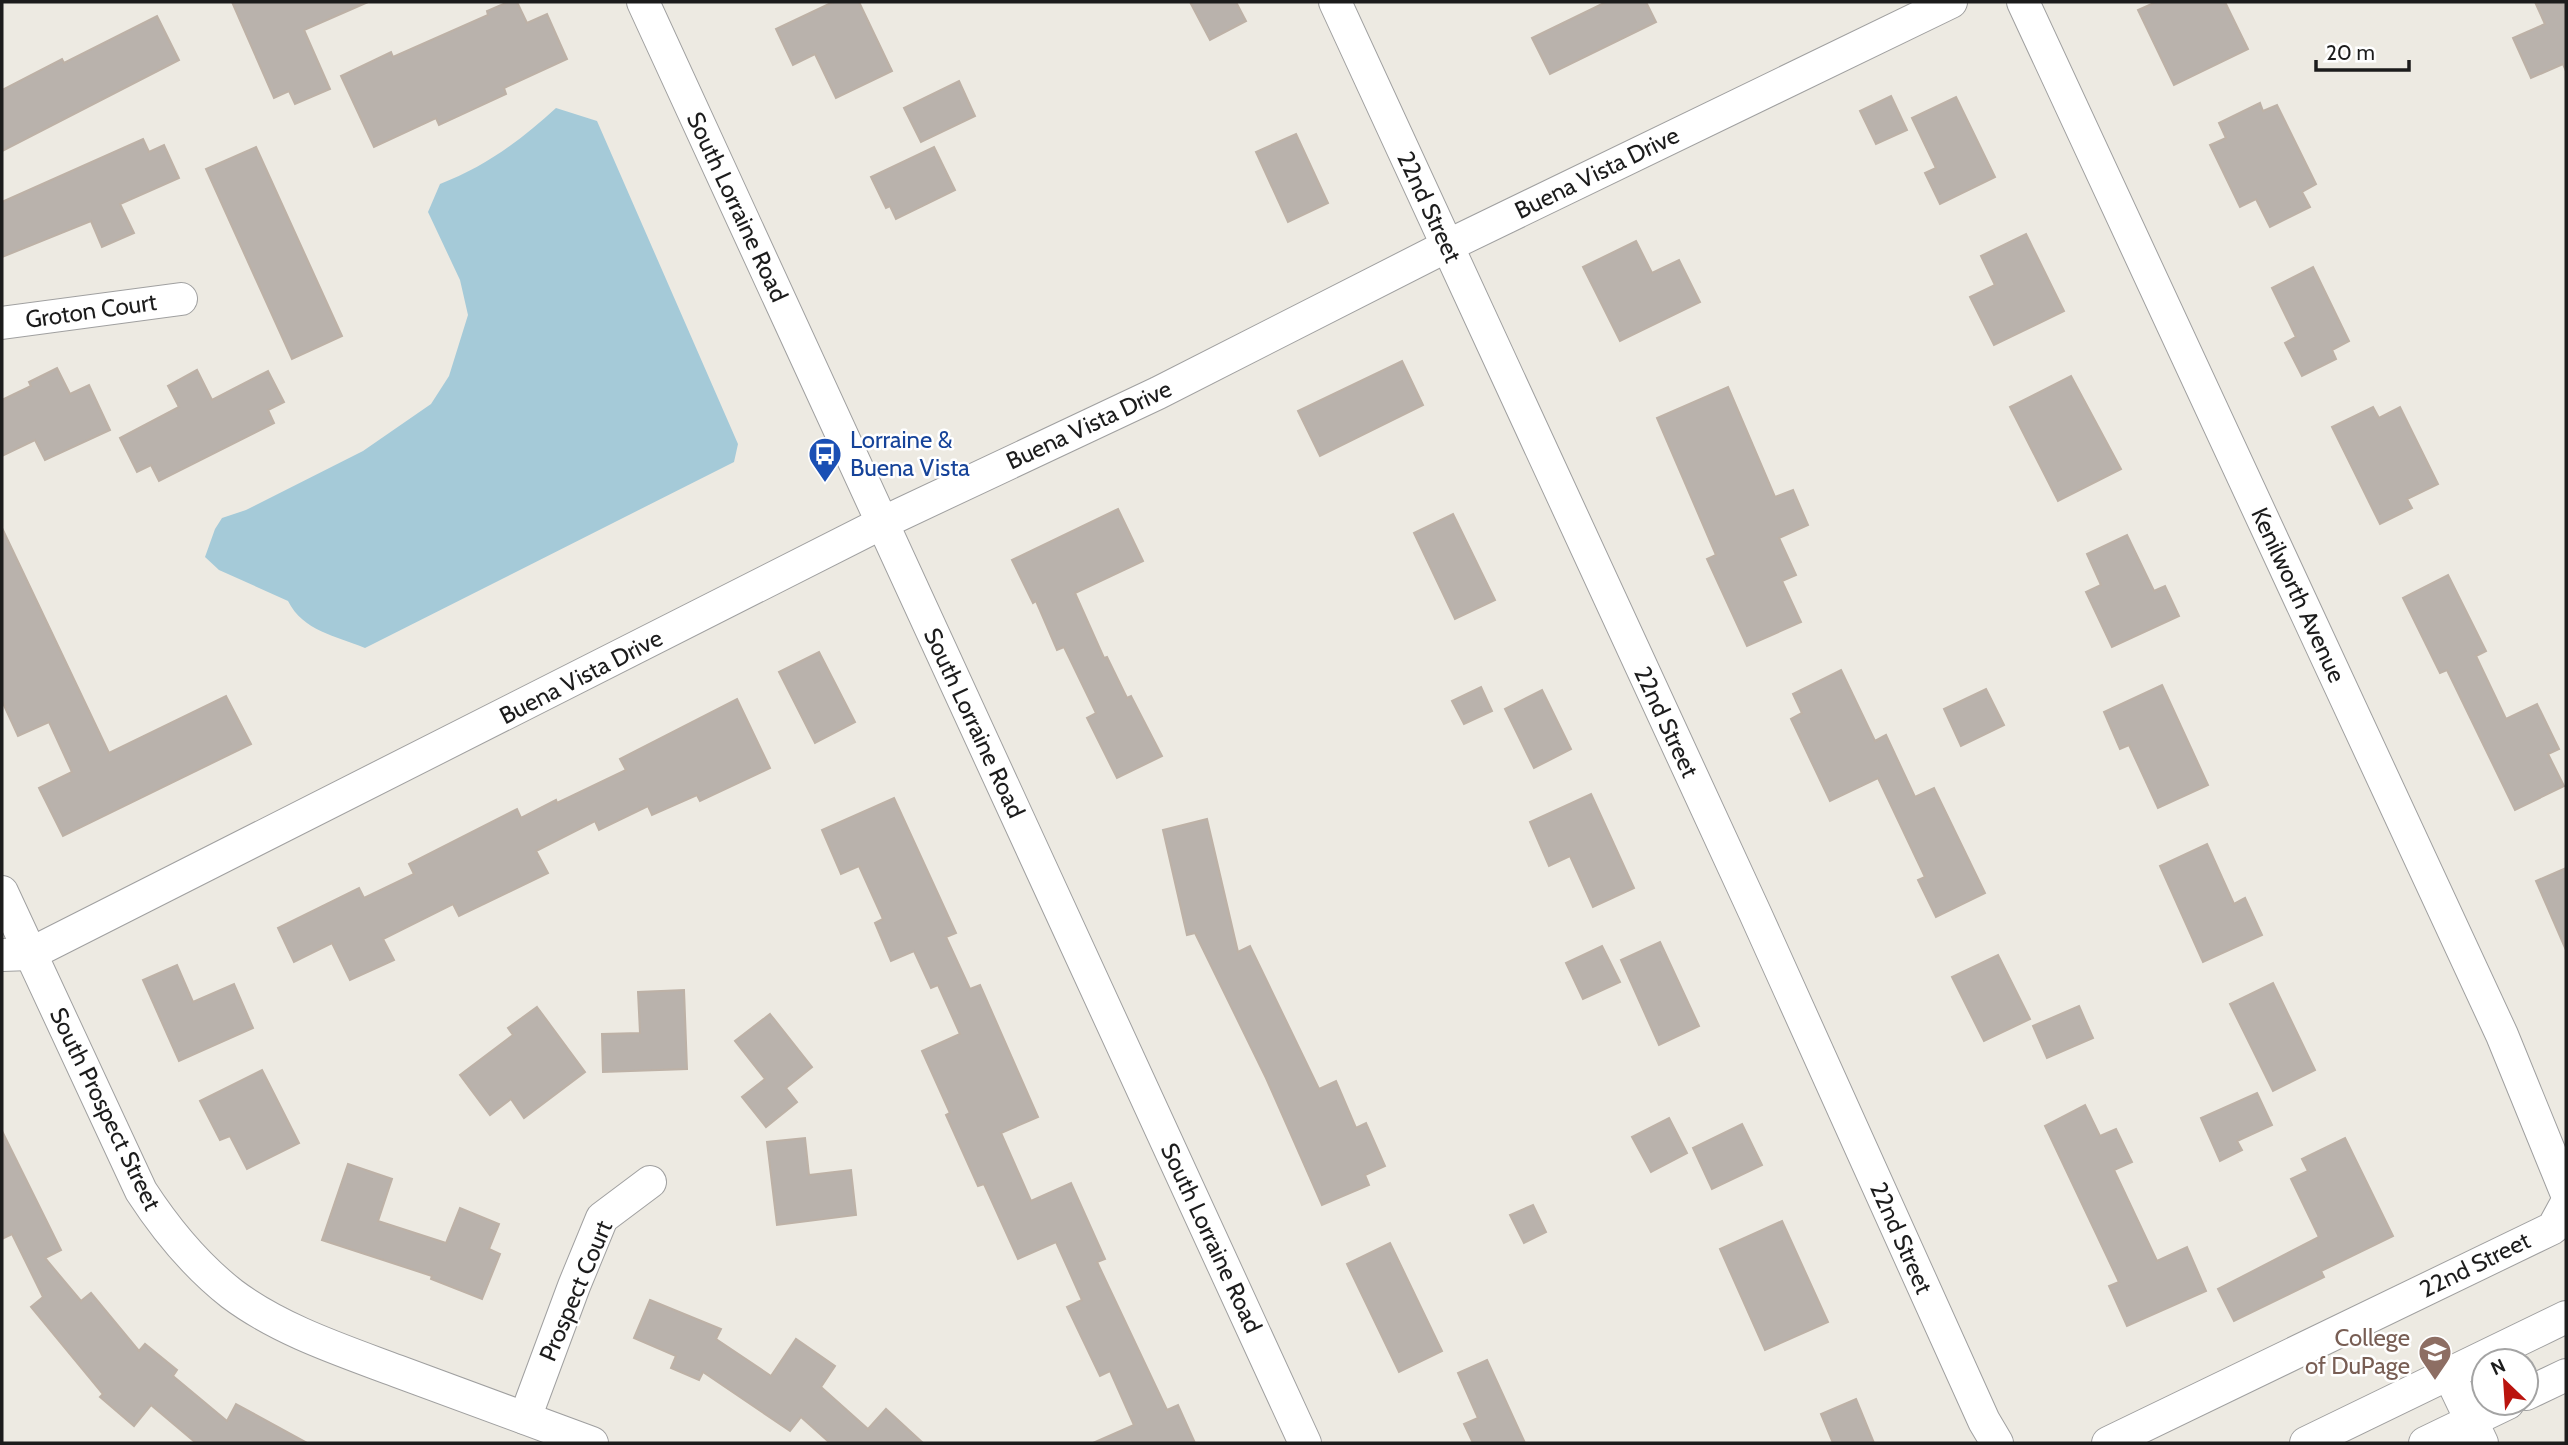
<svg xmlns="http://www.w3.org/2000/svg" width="2568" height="1445" viewBox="0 0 2568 1445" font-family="Cabin,sans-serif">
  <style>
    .water { fill: #a5cad8 }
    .building { fill: #b9b2ac; stroke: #bdb1a6; stroke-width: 2 }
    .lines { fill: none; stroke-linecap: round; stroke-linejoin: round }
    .minor-casing { stroke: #a0a0a0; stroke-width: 34 }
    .minor { stroke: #fff; stroke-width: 32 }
    .labels { text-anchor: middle; stroke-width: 5; stroke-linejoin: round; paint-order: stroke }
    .street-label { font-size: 24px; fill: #1c1c1c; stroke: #fff }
    .transit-label { font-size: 24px; fill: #164399; stroke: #fff; text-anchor: start }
    .education-label { font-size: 24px; fill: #785e54; stroke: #fff; text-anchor: end }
  </style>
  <rect width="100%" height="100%" fill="#edeae2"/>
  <!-- water -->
  <path class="water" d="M 556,108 L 597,121 L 738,444 L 734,462 L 365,648 C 336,636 303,631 288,601 L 219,570 L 205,557 L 215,529 L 222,518 L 246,510 L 363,451 L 431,404 L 449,376 L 468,315 L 460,280 L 428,212 L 440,184 C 485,167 521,140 556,108 Z"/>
  <!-- building -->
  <g class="building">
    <path d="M 232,2 L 368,2 L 304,30 L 330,89 L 295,104 L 289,91 L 274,98 Z"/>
    <path d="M 508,2 L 517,2 L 527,23 L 547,14 L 567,59 L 504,88 L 506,94 L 439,125 L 436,118 L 374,147 L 341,76 L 391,52 L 393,57 L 488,15 L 487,11 Z"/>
    <path d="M 833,2 L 859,2 L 892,71 L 836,98 L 815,54 L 793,65 L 776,29 Z"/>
    <path d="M 1190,2 L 1236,2 L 1246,21 L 1210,40 Z"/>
    <path d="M 1606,2 L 1646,2 L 1656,22 L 1550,74 L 1532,38 Z"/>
    <path d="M 2156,2 L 2225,2 L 2248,49 L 2174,85 L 2138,10 Z"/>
    <path d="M 2535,2 L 2566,2 L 2566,71 L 2563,64 L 2531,78 L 2513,38 L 2545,24 Z"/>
    <path d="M 157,16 L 179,60 L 2,151 L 2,90 L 62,59 L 64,63 Z"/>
    <path d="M 959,81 L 975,116 L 921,142 L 904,108 Z"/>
    <path d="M 1891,96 L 1907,130 L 1876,144 L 1860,111 Z"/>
    <path d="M 1956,97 L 1995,177 L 1940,204 L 1925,173 L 1936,168 L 1912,118 Z"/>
    <path d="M 2260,103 L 2263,111 L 2277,105 L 2316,184 L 2302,192 L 2310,207 L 2270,227 L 2256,199 L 2240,207 L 2210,145 L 2226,138 L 2219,123 Z"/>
    <path d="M 1296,134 L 1328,203 L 1288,222 L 1256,152 Z"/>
    <path d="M 143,139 L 149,152 L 164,145 L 179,178 L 120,204 L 134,233 L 102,247 L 91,221 L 2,257 L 2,202 Z"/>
    <path d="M 256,147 L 342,336 L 292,359 L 206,169 Z"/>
    <path d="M 934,147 L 955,190 L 896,219 L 890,206 L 886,208 L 871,177 Z"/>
    <path d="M 2026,234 L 2064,311 L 1994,345 L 1970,297 L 1995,285 L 1981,256 Z"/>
    <path d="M 1636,241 L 1652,273 L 1679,260 L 1700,302 L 1620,341 L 1583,267 Z"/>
    <path d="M 2313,267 L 2349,341 L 2332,350 L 2336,359 L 2302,376 L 2285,343 L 2296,337 L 2272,288 Z"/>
    <path d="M 1402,361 L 1423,405 L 1320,456 L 1298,411 Z"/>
    <path d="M 57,368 L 70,394 L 89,385 L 110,430 L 45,460 L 35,440 L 2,456 L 2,400 L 31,386 L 29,382 Z"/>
    <path d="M 197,370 L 212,400 L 268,371 L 284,402 L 268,410 L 274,423 L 159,481 L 151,465 L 137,472 L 120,438 L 179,407 L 168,386 Z"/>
    <path d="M 2071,376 L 2121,469 L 2058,501 L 2010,407 Z"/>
    <path d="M 1728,387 L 1775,497 L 1793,490 L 1808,525 L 1779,538 L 1796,575 L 1782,581 L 1801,622 L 1747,646 L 1707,559 L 1716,555 L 1657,418 Z"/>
    <path d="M 2373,407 L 2379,418 L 2400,407 L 2438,484 L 2407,499 L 2412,508 L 2380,524 L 2332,427 Z"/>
    <path d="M 1118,509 L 1143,561 L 1075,593 L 1104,658 L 1107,657 L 1127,698 L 1131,696 L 1162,756 L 1117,778 L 1087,718 L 1096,713 L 1064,647 L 1057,650 L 1036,601 L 1033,603 L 1012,560 Z"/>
    <path d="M 1453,514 L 1495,600 L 1455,619 L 1414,533 Z"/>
    <path d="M 2,528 L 109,753 L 226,696 L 251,744 L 63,836 L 39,788 L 72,772 L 49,722 L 18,736 L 2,701 Z"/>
    <path d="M 2127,535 L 2154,591 L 2165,586 L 2179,616 L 2112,647 L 2086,592 L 2101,585 L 2087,554 Z"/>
    <path d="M 2448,575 L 2486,651 L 2476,656 L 2506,719 L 2537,704 L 2559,749 L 2548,754 L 2564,786 L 2515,810 L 2447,670 L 2440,673 L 2403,598 Z"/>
    <path d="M 819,652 L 855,722 L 815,743 L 779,672 Z"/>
    <path d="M 1841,670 L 1875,741 L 1886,735 L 1915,797 L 1934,788 L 1985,893 L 1936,917 L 1918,880 L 1925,877 L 1878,778 L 1830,801 L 1791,719 L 1802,713 L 1793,694 Z"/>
    <path d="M 2162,685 L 2208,785 L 2158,808 L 2129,745 L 2120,749 L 2104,712 Z"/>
    <path d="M 1481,687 L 1492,711 L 1464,724 L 1452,701 Z"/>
    <path d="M 1986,689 L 2004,725 L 1961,746 L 1944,709 Z"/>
    <path d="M 1542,690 L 1571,749 L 1534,768 L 1505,709 Z"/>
    <path d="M 737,699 L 770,768 L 700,801 L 697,795 L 652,815 L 648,806 L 599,830 L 595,821 L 536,851 L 548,873 L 459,916 L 453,904 L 383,939 L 394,960 L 350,980 L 332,943 L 294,962 L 278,928 L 359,888 L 364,898 L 414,874 L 409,864 L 517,809 L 521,818 L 556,800 L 557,803 L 626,770 L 620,759 Z"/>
    <path d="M 1591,794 L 1634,888 L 1593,907 L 1570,856 L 1549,866 L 1530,822 Z"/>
    <path d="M 894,798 L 956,933 L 946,937 L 970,989 L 980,985 L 1038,1117 L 1001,1133 L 1031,1201 L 1071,1183 L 1105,1259 L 1097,1262 L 1167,1410 L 1178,1405 L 1195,1443 L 1093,1443 L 1134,1425 L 1110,1371 L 1100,1376 L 1067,1307 L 1082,1300 L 1056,1242 L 1018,1259 L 984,1184 L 978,1186 L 946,1115 L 950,1113 L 922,1051 L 960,1034 L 938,985 L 931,988 L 914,951 L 891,961 L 875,923 L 883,919 L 859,866 L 841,874 L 822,830 Z"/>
    <path d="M 1207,819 L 1238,952 L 1250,946 L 1319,1089 L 1336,1081 L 1356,1128 L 1366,1123 L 1385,1166 L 1365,1175 L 1369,1185 L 1322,1205 L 1266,1078 L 1195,933 L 1187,935 L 1163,830 Z"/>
    <path d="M 2207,844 L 2234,904 L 2245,898 L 2262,935 L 2203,962 L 2160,866 Z"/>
    <path d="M 2566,868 L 2566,950 L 2536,881 Z"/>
    <path d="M 1660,942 L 1699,1026 L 1659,1045 L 1621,960 Z"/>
    <path d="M 1602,946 L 1620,982 L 1583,999 L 1566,963 Z"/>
    <path d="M 1998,955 L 2030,1019 L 1984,1041 L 1952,977 Z"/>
    <path d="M 177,965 L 193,1002 L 234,984 L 253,1028 L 179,1061 L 143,980 Z"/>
    <path d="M 2273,983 L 2315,1070 L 2273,1091 L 2230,1004 Z"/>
    <path d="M 684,990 L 687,1069 L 603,1072 L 602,1034 L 640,1033 L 638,992 Z"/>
    <path d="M 2079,1006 L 2093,1038 L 2047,1058 L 2033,1026 Z"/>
    <path d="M 537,1007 L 585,1072 L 524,1118 L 511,1099 L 490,1115 L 460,1075 L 513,1035 L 508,1028 Z"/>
    <path d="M 770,1014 L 812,1067 L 786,1088 L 797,1102 L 766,1127 L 742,1097 L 765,1079 L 735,1041 Z"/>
    <path d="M 262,1070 L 299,1143 L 247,1169 L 230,1136 L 220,1140 L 200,1101 Z"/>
    <path d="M 2257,1093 L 2272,1125 L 2237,1141 L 2242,1150 L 2220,1161 L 2201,1118 Z"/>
    <path d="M 2085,1105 L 2100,1136 L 2116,1129 L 2132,1162 L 2114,1170 L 2157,1261 L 2187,1247 L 2206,1291 L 2127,1326 L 2109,1286 L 2119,1282 L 2045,1126 Z"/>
    <path d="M 1669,1118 L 1687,1153 L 1651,1172 L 1632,1137 Z"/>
    <path d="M 1742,1124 L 1762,1165 L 1712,1189 L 1693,1148 Z"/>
    <path d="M 2,1131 L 61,1250 L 45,1258 L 81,1301 L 91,1293 L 139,1351 L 145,1344 L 177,1370 L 173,1376 L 227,1421 L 236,1404 L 307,1443 L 196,1443 L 151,1405 L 134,1426 L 100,1397 L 103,1394 L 31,1307 L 43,1297 L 12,1234 L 2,1239 Z"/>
    <path d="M 805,1138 L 809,1175 L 851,1170 L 856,1215 L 777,1225 L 767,1142 Z"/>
    <path d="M 2345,1138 L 2393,1236 L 2321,1271 L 2324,1277 L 2234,1321 L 2218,1289 L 2319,1237 L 2291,1179 L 2308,1171 L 2302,1159 Z"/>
    <path d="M 348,1164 L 392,1179 L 378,1221 L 446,1243 L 460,1208 L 499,1224 L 489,1249 L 500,1254 L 482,1299 L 431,1279 L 432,1276 L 322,1240 Z"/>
    <path d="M 1533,1205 L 1546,1232 L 1524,1243 L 1510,1215 Z"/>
    <path d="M 1782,1221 L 1828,1322 L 1765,1350 L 1720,1249 Z"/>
    <path d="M 1390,1243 L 1442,1351 L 1399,1372 L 1347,1264 Z"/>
    <path d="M 650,1300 L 721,1329 L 716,1339 L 771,1376 L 796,1339 L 835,1366 L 821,1387 L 868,1429 L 886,1409 L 923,1443 L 830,1443 L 801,1417 L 790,1431 L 703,1372 L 699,1380 L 671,1368 L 676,1356 L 634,1338 Z"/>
    <path d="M 1487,1360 L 1525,1443 L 1473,1443 L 1464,1424 L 1478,1418 L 1458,1373 Z"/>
    <path d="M 1856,1399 L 1874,1443 L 1833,1443 L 1821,1414 Z"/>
  </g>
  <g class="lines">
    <defs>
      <g id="minor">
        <path d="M 643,2 L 1305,1443"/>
        <path d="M 1335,2 L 1755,913 L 1984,1421 L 1997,1443"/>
        <path d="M 2023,2 L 2502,1035 L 2566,1192"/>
        <path d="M 2,323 L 181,299"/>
        <path d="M 2,892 L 141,1191 C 167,1231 195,1265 232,1294 C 280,1330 341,1350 397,1371 C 462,1395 527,1419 592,1443"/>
        <path d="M 2,955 L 30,954 L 882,523 L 1158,393 L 1447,246 L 1951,2"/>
        <path d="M 2449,1374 L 2482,1443"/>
        <path d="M 2526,1394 L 2566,1375"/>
        <path d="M 525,1418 L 574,1286 L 602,1218 L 650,1182"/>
        <path d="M 2108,1443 L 2553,1228 L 2566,1204"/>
        <path d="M 2306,1443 L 2566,1317"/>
        <path d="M 2425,1443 L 2508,1403"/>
      </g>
    </defs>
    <!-- minor casing -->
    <use href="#minor" class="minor-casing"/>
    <!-- minor -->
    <use href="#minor" class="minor"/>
  </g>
  <!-- icons -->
  <defs>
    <symbol id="bus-pin" viewBox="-11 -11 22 30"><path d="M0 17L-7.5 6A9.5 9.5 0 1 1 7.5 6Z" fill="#1a4fb4" stroke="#fff"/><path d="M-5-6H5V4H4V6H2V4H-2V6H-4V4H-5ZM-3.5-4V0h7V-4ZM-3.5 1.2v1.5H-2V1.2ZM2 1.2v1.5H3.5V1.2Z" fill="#fff"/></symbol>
    <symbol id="university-pin" viewBox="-11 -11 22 30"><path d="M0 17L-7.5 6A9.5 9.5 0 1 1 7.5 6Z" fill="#8d6e63" stroke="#fff"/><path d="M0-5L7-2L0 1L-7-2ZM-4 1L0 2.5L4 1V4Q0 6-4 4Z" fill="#fff"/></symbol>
  </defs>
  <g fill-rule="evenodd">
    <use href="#bus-pin" x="806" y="435" width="38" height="52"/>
    <use href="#university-pin" x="2416" y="1333" width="38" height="52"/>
  </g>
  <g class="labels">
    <!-- street labels -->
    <g class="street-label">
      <text transform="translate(1597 173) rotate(-26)" y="8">Buena Vista Drive</text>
      <text transform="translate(737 207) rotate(65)" y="8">South Lorraine Road</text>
      <text transform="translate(1429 207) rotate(65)" y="8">22nd Street</text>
      <text transform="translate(91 311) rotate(-8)" y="8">Groton Court</text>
      <text transform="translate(1089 425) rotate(-25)" y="8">Buena Vista Drive</text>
      <text transform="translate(2298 595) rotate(65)" y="8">Kenilworth Avenue</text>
      <text transform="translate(581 677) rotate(-27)" y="8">Buena Vista Drive</text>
      <text transform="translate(1666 722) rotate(65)" y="8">22nd Street</text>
      <text transform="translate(974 723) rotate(65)" y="8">South Lorraine Road</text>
      <text transform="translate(105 1109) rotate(64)" y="8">South Prospect Street</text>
      <text transform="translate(1211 1238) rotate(65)" y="8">South Lorraine Road</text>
      <text transform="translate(1901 1238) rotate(66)" y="8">22nd Street</text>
      <text transform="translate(2475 1265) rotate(-26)" y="8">22nd Street</text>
      <text transform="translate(576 1291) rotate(-67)" y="8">Prospect Court</text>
    </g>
    <!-- transit labels -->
    <g class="transit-label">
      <text x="850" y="448">Lorraine &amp;<tspan x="850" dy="28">Buena Vista</tspan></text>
    </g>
    <!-- education labels -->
    <g class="education-label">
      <text x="2410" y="1346">College<tspan x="2410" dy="28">of DuPage</tspan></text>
    </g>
  </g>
  <!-- border -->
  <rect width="2568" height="1445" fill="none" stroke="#1c1c1c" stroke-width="7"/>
  <!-- north arrow -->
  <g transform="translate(2505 1382) rotate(335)"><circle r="33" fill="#ffffff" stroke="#a4a4a4" stroke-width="2"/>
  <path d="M0-5L12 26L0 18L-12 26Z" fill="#ba140e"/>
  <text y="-10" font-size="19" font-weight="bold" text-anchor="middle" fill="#1c1c1c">N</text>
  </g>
  <!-- scale -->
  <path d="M2316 60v10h93v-10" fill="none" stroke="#1c1c1c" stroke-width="3.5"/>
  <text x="2326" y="60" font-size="21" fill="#1c1c1c" stroke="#ffffff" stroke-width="5" paint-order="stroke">20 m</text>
</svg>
